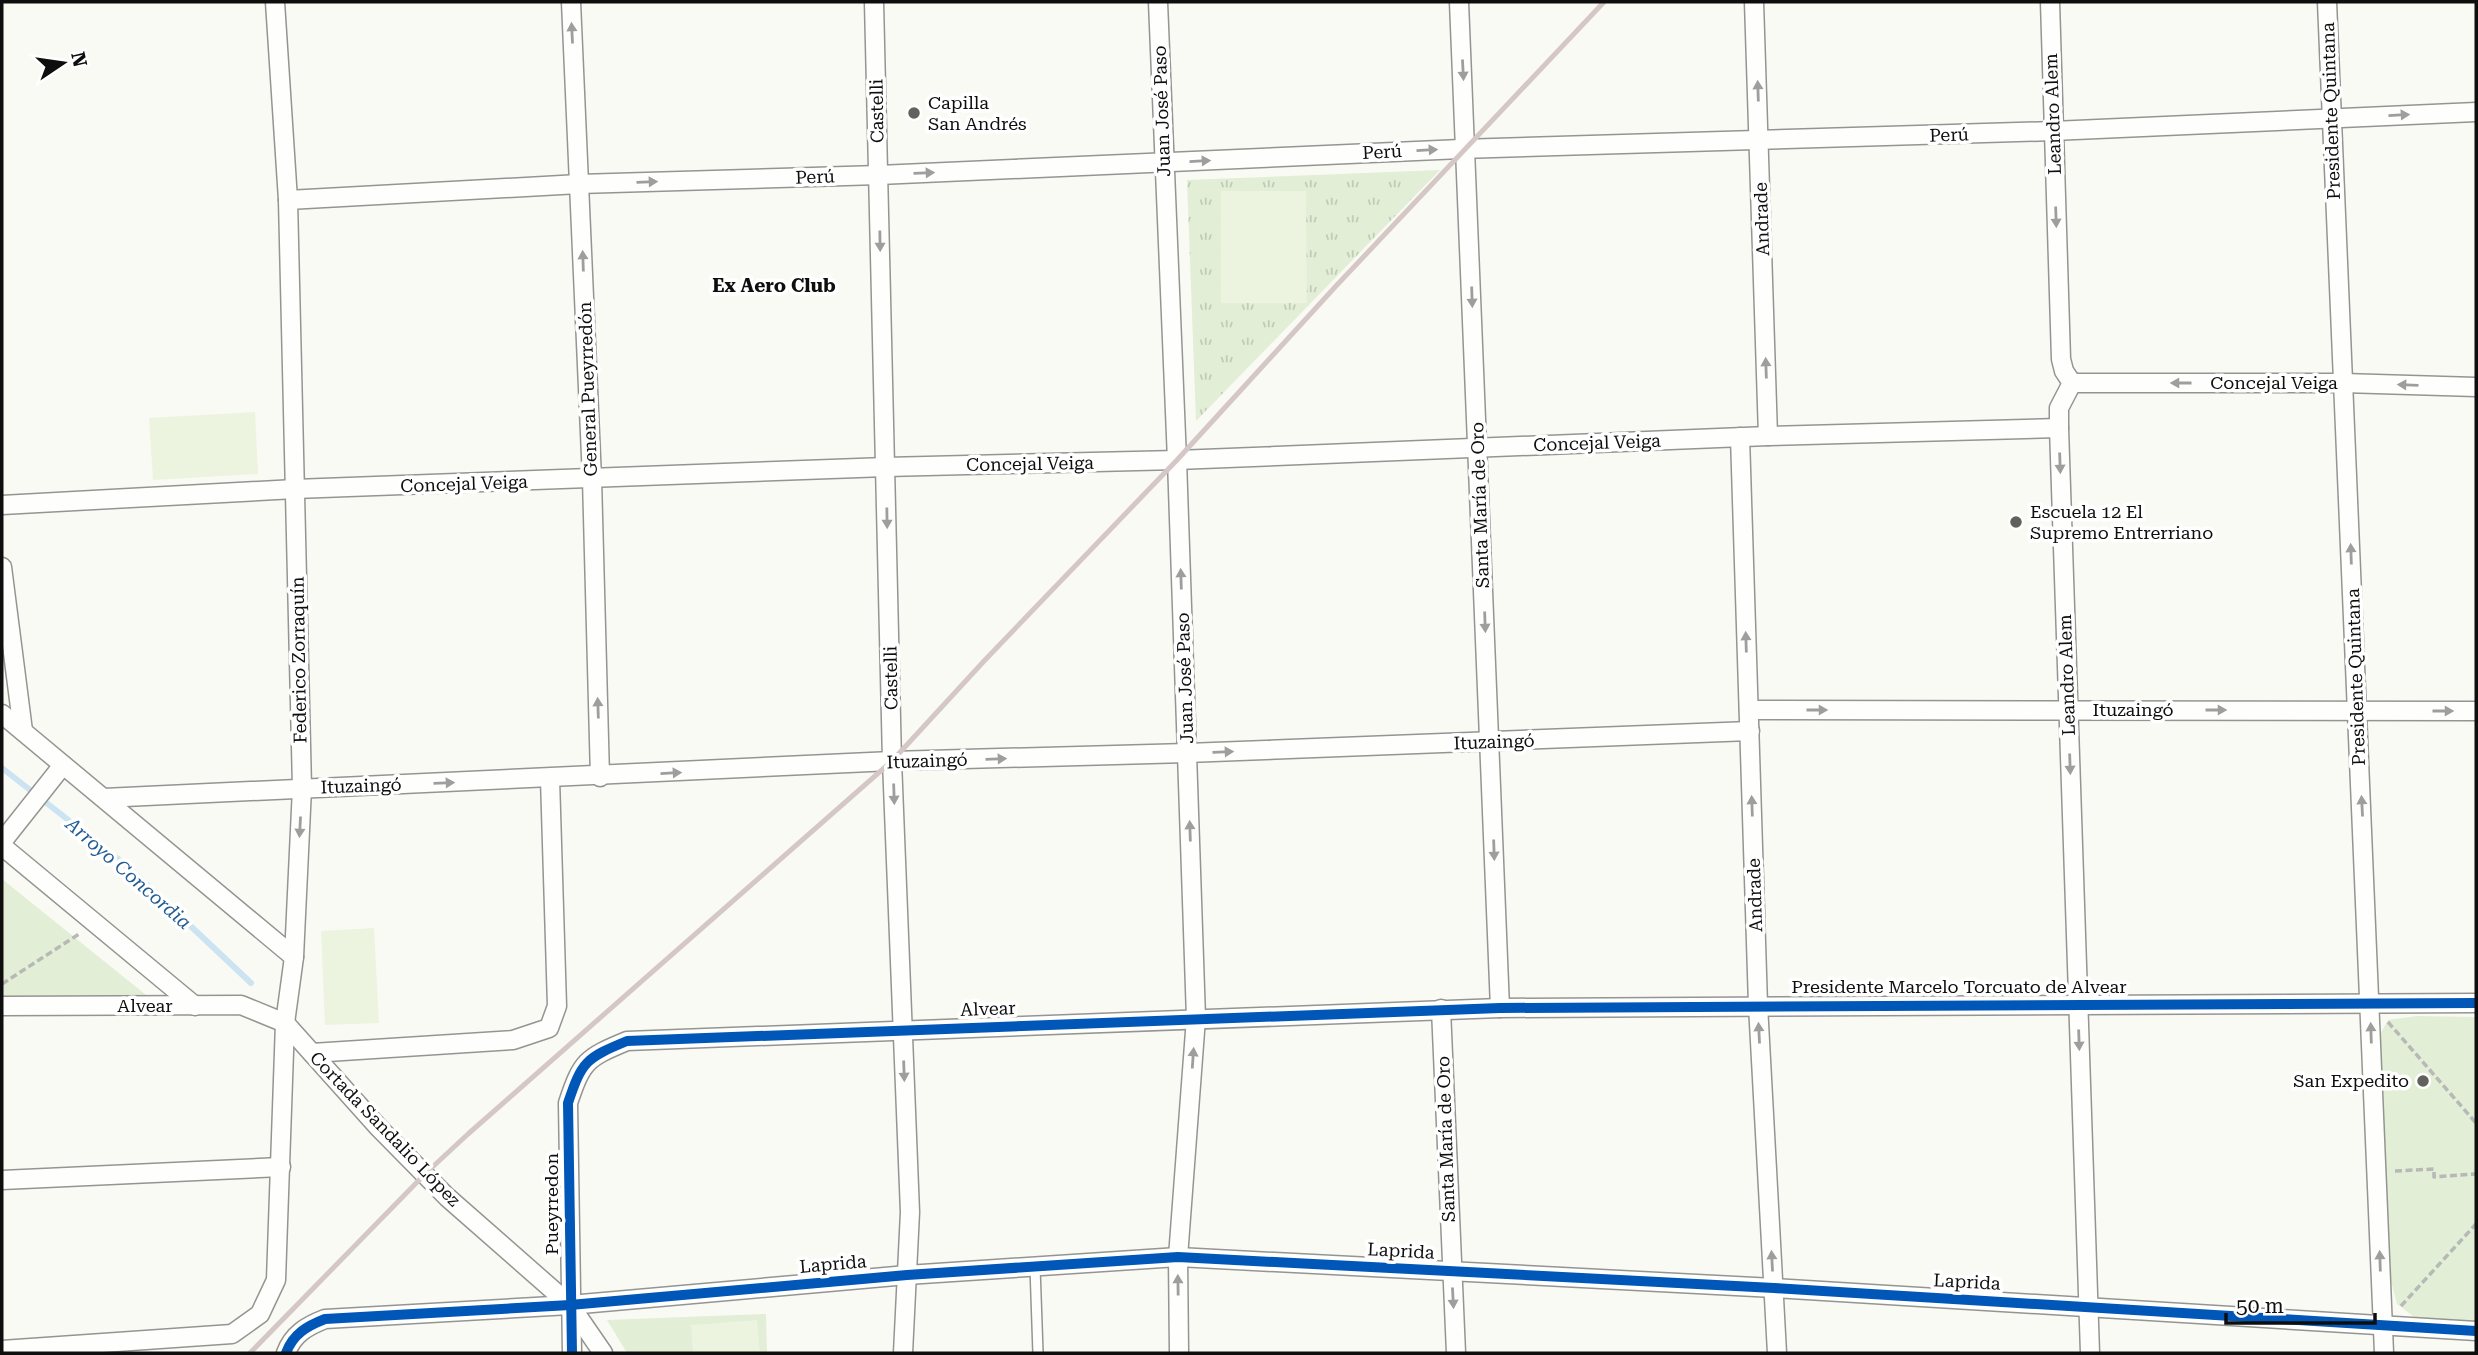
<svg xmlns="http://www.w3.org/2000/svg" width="2478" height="1355" viewBox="0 0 2478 1355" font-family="'Roboto Serif',serif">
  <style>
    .grass { fill: url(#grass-tufts) }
    .park { fill: #e2eed5 }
    .pitch { fill: #ecf3df }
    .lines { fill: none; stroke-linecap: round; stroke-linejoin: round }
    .stream { stroke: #cce3f2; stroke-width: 6 }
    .service-casing { stroke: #949492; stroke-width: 12 }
    .minor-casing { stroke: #949492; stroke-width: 21 }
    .path { stroke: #b8b8b7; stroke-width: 3.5; stroke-dasharray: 7 3.5; stroke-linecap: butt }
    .service { stroke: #fefefd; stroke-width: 9 }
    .minor { stroke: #fefefd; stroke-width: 18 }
    .rail { stroke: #d5c7c6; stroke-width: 5 }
    .cycleway-casing { stroke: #fff; stroke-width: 15 }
    .cycleway { stroke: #0057b8; stroke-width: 10 }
    .oneway { fill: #9e9e9d }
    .poi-dot { fill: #61615e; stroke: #fff; stroke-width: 2.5 }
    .labels { text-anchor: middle; stroke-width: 7; stroke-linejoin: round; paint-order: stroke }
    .poi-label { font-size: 18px; fill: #0e0e0e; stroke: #fff; text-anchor: start }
    .street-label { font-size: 18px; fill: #0e0e0e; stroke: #fff }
    .neighbourhood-label { font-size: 19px; font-weight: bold; fill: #0e0e0e; stroke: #fff }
    .water-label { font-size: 19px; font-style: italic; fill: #225c95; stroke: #fff }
  </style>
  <defs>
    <pattern id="grass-tufts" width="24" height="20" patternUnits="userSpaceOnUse" patternTransform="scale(1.75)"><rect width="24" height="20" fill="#e2eed5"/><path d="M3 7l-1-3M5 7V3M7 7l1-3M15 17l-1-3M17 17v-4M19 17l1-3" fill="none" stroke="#c1cbb6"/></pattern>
  </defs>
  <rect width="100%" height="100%" fill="#fafaf4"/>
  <!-- grass -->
  <path class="grass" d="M 1440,170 L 1196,421 L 1187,180 Z"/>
  <!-- park -->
  <g class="park">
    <path d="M 2,879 L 151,999 L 2,999 Z"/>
    <path d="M 2417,1016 L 2476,1017 L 2476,1323 L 2417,1319 L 2397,1304 L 2386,1262 L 2376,1042 L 2388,1020 Z"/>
    <path d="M 766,1314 L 767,1353 L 627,1353 L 607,1320 Z"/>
  </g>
  <!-- pitch -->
  <g class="pitch">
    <path d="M 1221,191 L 1306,191 L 1307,303 L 1221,303 Z"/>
    <path d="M 255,412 L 258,474 L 153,480 L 149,418 Z"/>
    <path d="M 374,928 L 379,1023 L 325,1025 L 321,931 Z"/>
    <path d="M 757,1320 L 760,1353 L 693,1353 L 691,1325 Z"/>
  </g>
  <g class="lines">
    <!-- stream -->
    <path class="stream" d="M 2,768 L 127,866 L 251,983"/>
    <defs>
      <path id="service" d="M 1035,1267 L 1038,1353"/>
      <g id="minor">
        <path d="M 571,2 L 592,479 L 600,777"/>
        <path d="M 874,2 L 892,761 L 910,1212 L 903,1353"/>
        <path d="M 1158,2 L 1177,460 L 1196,1018 L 1178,1257 L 1179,1353"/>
        <path d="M 1459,2 L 1500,1008"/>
        <path d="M 1754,2 L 1768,436"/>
        <path d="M 2050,2 L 2061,359 L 2064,371 L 2072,383 L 2059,408 L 2059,428 L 2090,1353"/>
        <path d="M 2327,2 L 2384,1353"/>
        <path d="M 288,200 L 579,184 L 879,175 L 1461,149 L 2053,131 L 2476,112"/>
        <path d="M 2072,383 L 2343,383 L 2476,387"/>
        <path d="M 1740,437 L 1758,1005 L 1777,1353"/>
        <path d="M 2,505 L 295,489 L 886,467 L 1177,460 L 1768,436 L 2059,428"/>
        <path d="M 2,567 L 23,731"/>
        <path d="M 1749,710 L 2476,711"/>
        <path d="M 2,714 L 294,957"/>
        <path d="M 104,798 L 892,761 L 1187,753 L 1750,731"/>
        <path d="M 2,842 L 63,765"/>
        <path d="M 2,846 L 195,1006"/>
        <path d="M 2,1006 L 241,1005 L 285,1023 L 379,1128 L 447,1197 L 570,1305 L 603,1353"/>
        <path d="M 1441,1009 L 1456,1353"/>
        <path d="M 312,1053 L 513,1040 L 549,1028 L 557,1006 L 550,779"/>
        <path d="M 2,1180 L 281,1167"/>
        <path d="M 2,1350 L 232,1334 L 260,1314 L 276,1280 L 285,1023 L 294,957 L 302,788 L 288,200 L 275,2"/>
        <path d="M 286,1353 C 293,1334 307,1326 325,1319 L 570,1305 L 907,1275 L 1178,1257 L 1774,1288 L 2476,1331"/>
        <path d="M 572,1353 L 568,1103 C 582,1061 586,1058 627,1041 L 1500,1008 L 2476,1003"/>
      </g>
    </defs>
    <!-- service casing -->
    <use href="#service" class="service-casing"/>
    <!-- minor casing -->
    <use href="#minor" class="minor-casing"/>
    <!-- path -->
    <g class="path">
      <path d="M 2,984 L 79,934"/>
      <path d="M 2388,1022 L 2476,1123"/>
      <path d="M 2395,1171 L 2434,1169 L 2434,1177 L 2476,1174"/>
      <path d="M 2401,1306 L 2476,1224"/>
    </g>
    <!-- service -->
    <use href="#service" class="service"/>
    <!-- minor -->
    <use href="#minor" class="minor"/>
    <!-- rail -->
    <path class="rail" d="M 250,1353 L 426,1173 L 468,1134 L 892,761 L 985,660 L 1177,460 L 1336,286 L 1604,2"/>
    <defs>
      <g id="cycleway">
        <path d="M 286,1353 C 293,1334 307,1326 325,1319 L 570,1305 L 907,1275 L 1178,1257 L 1774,1288 L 2476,1331"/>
        <path d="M 572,1353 L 568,1103 C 582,1061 586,1058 627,1041 L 1500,1008 L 2476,1003"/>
      </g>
    </defs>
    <!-- cycleway casing -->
    <use href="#cycleway" class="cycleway-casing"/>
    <!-- cycleway -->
    <use href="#cycleway" class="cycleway"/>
  </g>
  <!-- one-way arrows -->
  <defs><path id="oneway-solid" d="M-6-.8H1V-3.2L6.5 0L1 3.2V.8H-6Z" transform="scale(1.75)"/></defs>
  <g class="oneway">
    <use href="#oneway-solid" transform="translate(572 33) rotate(-93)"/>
    <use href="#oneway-solid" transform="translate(1463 70) rotate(87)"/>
    <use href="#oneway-solid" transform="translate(1758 91) rotate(-92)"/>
    <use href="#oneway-solid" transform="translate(2399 115) rotate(-3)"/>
    <use href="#oneway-solid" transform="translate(1427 150) rotate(-3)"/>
    <use href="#oneway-solid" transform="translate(1200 161) rotate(-3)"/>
    <use href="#oneway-solid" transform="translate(924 173) rotate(-2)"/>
    <use href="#oneway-solid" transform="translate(647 182) rotate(-2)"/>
    <use href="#oneway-solid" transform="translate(2056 217) rotate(88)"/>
    <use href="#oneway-solid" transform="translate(880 241) rotate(89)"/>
    <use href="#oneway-solid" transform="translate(583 261) rotate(-92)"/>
    <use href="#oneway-solid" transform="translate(1472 297) rotate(88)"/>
    <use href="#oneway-solid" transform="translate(1766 368) rotate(-92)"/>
    <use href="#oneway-solid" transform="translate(2181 383) rotate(180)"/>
    <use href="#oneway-solid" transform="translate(2408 385) rotate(-178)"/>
    <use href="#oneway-solid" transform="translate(2060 463) rotate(88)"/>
    <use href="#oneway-solid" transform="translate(887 518) rotate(89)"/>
    <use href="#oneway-solid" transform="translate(2351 554) rotate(-92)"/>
    <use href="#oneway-solid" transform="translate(1181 579) rotate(-92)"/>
    <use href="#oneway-solid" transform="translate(1485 622) rotate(88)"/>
    <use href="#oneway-solid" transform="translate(1746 642) rotate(-92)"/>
    <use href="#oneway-solid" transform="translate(598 708) rotate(-92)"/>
    <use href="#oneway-solid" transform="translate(1817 710)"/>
    <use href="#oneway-solid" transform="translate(2216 710)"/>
    <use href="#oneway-solid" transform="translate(2443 711)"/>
    <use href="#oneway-solid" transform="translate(1223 752) rotate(-2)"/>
    <use href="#oneway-solid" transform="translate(996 759) rotate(-2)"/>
    <use href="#oneway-solid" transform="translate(2070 764) rotate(88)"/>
    <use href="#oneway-solid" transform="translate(671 773) rotate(-3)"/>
    <use href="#oneway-solid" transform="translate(444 783) rotate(-2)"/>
    <use href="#oneway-solid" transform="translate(894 794) rotate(88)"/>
    <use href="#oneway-solid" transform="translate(1752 806) rotate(-92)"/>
    <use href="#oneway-solid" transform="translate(2362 806) rotate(-93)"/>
    <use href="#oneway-solid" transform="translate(300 827) rotate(93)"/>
    <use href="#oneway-solid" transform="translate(1190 831) rotate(-92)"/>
    <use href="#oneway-solid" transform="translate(1494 850) rotate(88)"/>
    <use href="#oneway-solid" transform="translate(1759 1033) rotate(-93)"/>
    <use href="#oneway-solid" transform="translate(2371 1033) rotate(-92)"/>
    <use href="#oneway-solid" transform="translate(2079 1040) rotate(88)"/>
    <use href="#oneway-solid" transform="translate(1193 1058) rotate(-86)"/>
    <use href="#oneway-solid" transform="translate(904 1071) rotate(88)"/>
    <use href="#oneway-solid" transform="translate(1772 1261) rotate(-93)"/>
    <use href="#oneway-solid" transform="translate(2380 1261) rotate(-92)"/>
    <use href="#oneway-solid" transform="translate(1178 1285) rotate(-91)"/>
    <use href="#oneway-solid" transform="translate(1453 1298) rotate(87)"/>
  </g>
  <!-- markers -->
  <g class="poi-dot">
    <circle cx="914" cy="113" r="7"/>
    <circle cx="2016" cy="522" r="7"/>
    <circle cx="2423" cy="1081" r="7"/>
  </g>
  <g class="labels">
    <!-- poi labels -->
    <g class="poi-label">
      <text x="928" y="109">Capilla<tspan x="928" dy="21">San Andrés</tspan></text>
      <text x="2030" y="518">Escuela 12 El<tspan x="2030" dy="21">Supremo Entrerriano</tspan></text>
      <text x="2409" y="1087" text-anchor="end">San Expedito</text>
    </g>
    <!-- street labels -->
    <g class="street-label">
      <text transform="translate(877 111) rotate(-91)" y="6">Castelli</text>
      <text transform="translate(1162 111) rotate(-92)" y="6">Juan José Paso</text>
      <text transform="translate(2331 111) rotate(-92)" y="6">Presidente Quintana</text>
      <text transform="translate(2053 114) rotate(-92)" y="6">Leandro Alem</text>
      <text transform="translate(1949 135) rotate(-2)" y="6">Perú</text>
      <text transform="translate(1382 152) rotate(-3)" y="6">Perú</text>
      <text transform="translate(815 177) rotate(-2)" y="6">Perú</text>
      <text transform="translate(1762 219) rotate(-92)" y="6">Andrade</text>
      <text x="2274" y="389">Concejal Veiga</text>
      <text transform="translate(588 389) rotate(-92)" y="6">General Pueyrredón</text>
      <text transform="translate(1597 443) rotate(-2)" y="6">Concejal Veiga</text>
      <text transform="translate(1030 464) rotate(-1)" y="6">Concejal Veiga</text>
      <text transform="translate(464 484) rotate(-2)" y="6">Concejal Veiga</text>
      <text transform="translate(1480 505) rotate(-92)" y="6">Santa María de Oro</text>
      <text transform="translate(299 660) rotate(-91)" y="6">Federico Zorraquín</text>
      <text transform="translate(2067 675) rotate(-92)" y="6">Leandro Alem</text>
      <text transform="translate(2356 677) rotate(-92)" y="6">Presidente Quintana</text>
      <text transform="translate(891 678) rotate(-91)" y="6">Castelli</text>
      <text transform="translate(1185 678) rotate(-92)" y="6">Juan José Paso</text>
      <text x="2133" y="716">Ituzaingó</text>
      <text transform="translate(1494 742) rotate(-2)" y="6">Ituzaingó</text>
      <text transform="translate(927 761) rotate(-2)" y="6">Ituzaingó</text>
      <text transform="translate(361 786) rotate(-2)" y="6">Ituzaingó</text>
      <text transform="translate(1755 895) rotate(-92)" y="6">Andrade</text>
      <text x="1959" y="993">Presidente Marcelo Torcuato de Alvear</text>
      <text x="145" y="1012">Alvear</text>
      <text transform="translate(988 1009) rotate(-2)" y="6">Alvear</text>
      <text transform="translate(385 1129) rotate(46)" y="6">Cortada Sandalio López</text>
      <text transform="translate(1446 1139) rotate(-92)" y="6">Santa María de Oro</text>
      <text transform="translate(552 1204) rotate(-90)" y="6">Pueyrredon</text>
      <text transform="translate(1401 1251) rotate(3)" y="6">Laprida</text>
      <text transform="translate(833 1264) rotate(-5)" y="6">Laprida</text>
      <text transform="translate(1967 1282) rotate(3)" y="6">Laprida</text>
    </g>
    <!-- neighbourhood labels -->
    <g class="neighbourhood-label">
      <text x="774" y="292">Ex Aero Club</text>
    </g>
    <!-- water labels -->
    <g class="water-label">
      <text transform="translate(129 873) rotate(41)" y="7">Arroyo Concordia</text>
    </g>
  </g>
  <!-- border -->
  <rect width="2478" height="1355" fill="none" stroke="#0e0e0e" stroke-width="7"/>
  <!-- north arrow -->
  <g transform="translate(63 63) rotate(77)" stroke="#ffffff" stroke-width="5" paint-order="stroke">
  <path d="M0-5L12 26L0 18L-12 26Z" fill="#0e0e0e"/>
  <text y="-10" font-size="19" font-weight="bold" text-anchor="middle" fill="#0e0e0e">N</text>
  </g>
  <!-- scale -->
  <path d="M2226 1313v10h149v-10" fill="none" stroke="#0e0e0e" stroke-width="3.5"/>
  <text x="2236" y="1313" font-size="21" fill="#0e0e0e" stroke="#ffffff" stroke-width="5" paint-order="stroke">50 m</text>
</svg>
